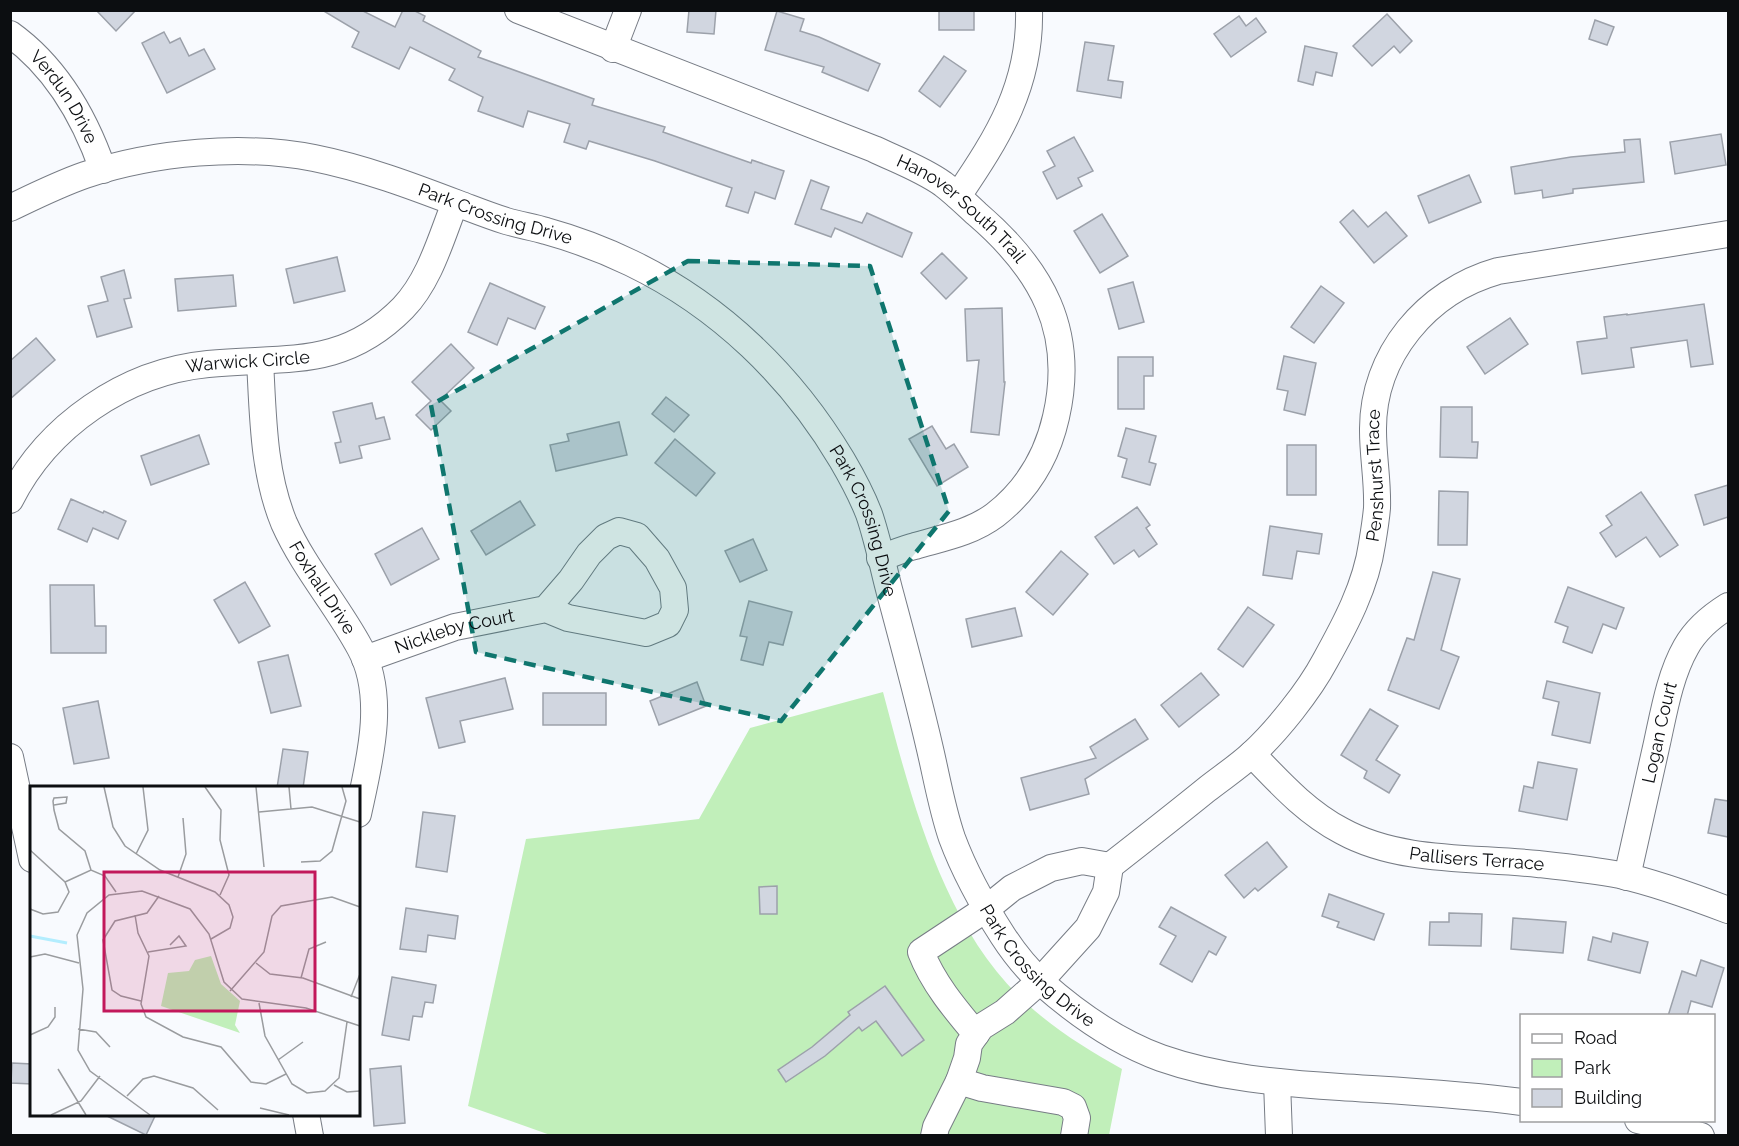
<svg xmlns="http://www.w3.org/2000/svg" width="1739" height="1146" viewBox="0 0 1739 1146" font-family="Raleway,sans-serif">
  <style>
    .green { fill: #c1efba }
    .building { fill: #d1d6e0; stroke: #9ca1aa; stroke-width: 1.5 }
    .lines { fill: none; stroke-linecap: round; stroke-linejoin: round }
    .minor-casing { stroke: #777c85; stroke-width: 28 }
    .minor { stroke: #fff; stroke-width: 26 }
    .marked { fill: #0f766e; fill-opacity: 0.2; stroke: #0f766e; stroke-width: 4.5; stroke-dasharray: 12 8; stroke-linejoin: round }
    .labels { text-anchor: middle; stroke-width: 5; stroke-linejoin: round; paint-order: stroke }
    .street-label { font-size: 18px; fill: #0c0e11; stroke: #fff }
    .inset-river { fill: none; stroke: #b3edfe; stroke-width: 3 }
    .inset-road { fill: none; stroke: #9a9c9f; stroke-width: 1.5 }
    .view { fill: #c2185b; fill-opacity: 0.15; stroke: #c2185b; stroke-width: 3 }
    .inset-edge { fill: none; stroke: #0c0e11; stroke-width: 3 }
  </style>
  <rect width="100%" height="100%" fill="#f8fafe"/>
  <!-- green -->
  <path class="green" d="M 883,692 C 911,797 942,925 1025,1002 C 1054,1029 1088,1050 1122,1069 L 1109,1135 L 553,1136 L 468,1106 L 526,839 L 699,819 L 750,728 Z"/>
  <!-- building -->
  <g class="building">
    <path d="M 96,10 L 136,10 L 116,31 Z"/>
    <path d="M 322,10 L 361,10 L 395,27 L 403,10 L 413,10 L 425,16 L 423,21 L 481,51 L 478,57 L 594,99 L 592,105 L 665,127 L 663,132 L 751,163 L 752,160 L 784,171 L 775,199 L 755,192 L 748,213 L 726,206 L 732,188 L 655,161 L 589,141 L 586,149 L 564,142 L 570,124 L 528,111 L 523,127 L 478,111 L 483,97 L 449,80 L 455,69 L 410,47 L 399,69 L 352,47 L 359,32 Z"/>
    <path d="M 689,10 L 716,10 L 714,34 L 687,32 Z"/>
    <rect x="939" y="10" width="35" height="20"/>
    <path d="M 777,11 L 804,19 L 800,31 L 819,37 L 880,64 L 868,91 L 822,72 L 824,67 L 765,50 Z"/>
    <path d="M 1387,14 L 1412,41 L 1400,53 L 1394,46 L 1372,66 L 1353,46 Z"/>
    <path d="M 1239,16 L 1246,26 L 1256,18 L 1266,32 L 1231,57 L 1214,34 Z"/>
    <path d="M 1595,20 L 1614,27 L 1607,45 L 1589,39 Z"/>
    <path d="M 164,32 L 170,43 L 180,38 L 189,56 L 204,49 L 215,69 L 167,93 L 142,43 Z"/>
    <path d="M 1085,42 L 1114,46 L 1108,80 L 1123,82 L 1121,98 L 1077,91 Z"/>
    <path d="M 1305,46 L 1337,53 L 1332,76 L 1316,72 L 1313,85 L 1298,81 Z"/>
    <path d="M 944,56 L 966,71 L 940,107 L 919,91 Z"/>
    <path d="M 1721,134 L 1726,165 L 1675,174 L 1670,142 Z"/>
    <path d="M 1074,137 L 1093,171 L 1078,178 L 1082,186 L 1057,199 L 1043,172 L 1055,166 L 1047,151 Z"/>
    <path d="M 1640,139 L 1644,182 L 1573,189 L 1573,193 L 1543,198 L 1542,190 L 1515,194 L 1511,167 L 1571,157 L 1625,152 L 1624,140 Z"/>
    <path d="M 1469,175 L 1481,202 L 1429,223 L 1418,196 Z"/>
    <path d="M 811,180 L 829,187 L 821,209 L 862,223 L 867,213 L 912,233 L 902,257 L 835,228 L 831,237 L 795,224 Z"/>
    <path d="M 1353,210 L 1368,227 L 1386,212 L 1407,236 L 1374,263 L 1340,222 Z"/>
    <path d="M 1102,214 L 1128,256 L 1100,273 L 1074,231 Z"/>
    <path d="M 942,253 L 967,278 L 946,299 L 921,273 Z"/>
    <path d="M 337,257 L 345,291 L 294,303 L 286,269 Z"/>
    <path d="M 124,270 L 131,298 L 124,299 L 132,327 L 97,337 L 88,306 L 108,301 L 101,277 Z"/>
    <path d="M 233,275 L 236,306 L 178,311 L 175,279 Z"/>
    <path d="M 1133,282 L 1144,322 L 1119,329 L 1108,289 Z"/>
    <path d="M 490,283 L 545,307 L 535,329 L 508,318 L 497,345 L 468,332 Z"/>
    <path d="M 1321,286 L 1344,303 L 1314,343 L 1291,327 Z"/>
    <path d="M 1704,304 L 1713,364 L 1691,367 L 1687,340 L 1631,348 L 1634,367 L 1582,374 L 1577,342 L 1607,338 L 1604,317 L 1627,314 L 1627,315 Z"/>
    <path d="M 1002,308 L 1004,382 L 1005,382 L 999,435 L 971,432 L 979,360 L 967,361 L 965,309 Z"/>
    <path d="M 1510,318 L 1528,344 L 1485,374 L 1467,347 Z"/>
    <path d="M 36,338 L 55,360 L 10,399 L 10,361 Z"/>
    <path d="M 451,344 L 474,368 L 440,400 L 451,411 L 431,430 L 416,415 L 431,401 L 412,382 Z"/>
    <path d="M 1284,356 L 1316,363 L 1305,415 L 1284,410 L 1288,391 L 1277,389 Z"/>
    <path d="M 1118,357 L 1153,357 L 1153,376 L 1144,376 L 1144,409 L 1118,409 Z"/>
    <path d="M 666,397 L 689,415 L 674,432 L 652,414 Z"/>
    <path d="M 372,403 L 376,419 L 384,417 L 390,439 L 359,446 L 362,458 L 340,463 L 335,443 L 341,442 L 333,412 Z"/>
    <path d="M 1441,407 L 1472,407 L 1472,442 L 1478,442 L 1477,458 L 1440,457 Z"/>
    <path d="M 619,422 L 627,455 L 556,471 L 550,445 L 569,441 L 567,434 Z"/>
    <path d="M 932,426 L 946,449 L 954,444 L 968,467 L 937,486 L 909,439 Z"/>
    <path d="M 1126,428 L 1156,436 L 1149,462 L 1156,464 L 1150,485 L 1122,477 L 1127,459 L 1118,456 Z"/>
    <path d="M 199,435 L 209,464 L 151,485 L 141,456 Z"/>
    <path d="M 675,439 L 715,473 L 696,496 L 655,463 Z"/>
    <rect x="1287" y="445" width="29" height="50"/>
    <path d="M 1728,485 L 1728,517 L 1704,525 L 1695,495 Z"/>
    <path d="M 1439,491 L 1468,492 L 1467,545 L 1438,545 Z"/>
    <path d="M 1641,492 L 1678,545 L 1660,557 L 1646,537 L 1616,557 L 1600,533 L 1612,525 L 1606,516 Z"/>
    <path d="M 71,499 L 103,513 L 104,511 L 126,521 L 118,539 L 93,528 L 87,542 L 58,529 Z"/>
    <path d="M 520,501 L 535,525 L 486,555 L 471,531 Z"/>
    <path d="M 1137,507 L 1150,525 L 1146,528 L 1157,544 L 1139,557 L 1134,550 L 1114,564 L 1095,537 Z"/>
    <path d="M 1270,526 L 1322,534 L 1319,554 L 1297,551 L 1292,579 L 1263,575 Z"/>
    <path d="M 422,528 L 439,559 L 391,585 L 375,554 Z"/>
    <path d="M 753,539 L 767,570 L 740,582 L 725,551 Z"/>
    <path d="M 1061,551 L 1088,574 L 1053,615 L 1026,592 Z"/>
    <path d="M 1433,572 L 1460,579 L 1441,650 L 1459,657 L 1439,709 L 1388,690 L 1407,638 L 1414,640 Z"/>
    <path d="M 245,582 L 270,626 L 239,643 L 214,600 Z"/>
    <path d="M 50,585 L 94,585 L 95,626 L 106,626 L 106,653 L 51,653 Z"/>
    <path d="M 1568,587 L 1624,608 L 1616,629 L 1603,624 L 1592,653 L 1563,642 L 1568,627 L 1555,622 Z"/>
    <path d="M 749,601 L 792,612 L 783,645 L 769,642 L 763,665 L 741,660 L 747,637 L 740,636 Z"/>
    <path d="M 1248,607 L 1274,625 L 1243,667 L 1218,649 Z"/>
    <path d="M 1015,608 L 1022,636 L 972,647 L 966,619 Z"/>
    <path d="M 288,655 L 301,706 L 271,713 L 258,662 Z"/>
    <path d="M 1201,673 L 1219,695 L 1179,727 L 1161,705 Z"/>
    <path d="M 505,678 L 513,709 L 460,721 L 465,742 L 439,748 L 426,698 Z"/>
    <path d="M 1547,681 L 1600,693 L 1590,743 L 1552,735 L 1559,702 L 1543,698 Z"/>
    <path d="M 697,682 L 706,706 L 659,725 L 650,701 Z"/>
    <rect x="543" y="693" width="63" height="32"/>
    <path d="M 98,701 L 109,758 L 74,764 L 63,708 Z"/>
    <path d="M 1370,709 L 1398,726 L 1376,760 L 1400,775 L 1389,793 L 1364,778 L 1367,771 L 1341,755 Z"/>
    <path d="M 1135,719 L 1148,739 L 1085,779 L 1089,794 L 1030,810 L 1021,778 L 1096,758 L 1090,747 Z"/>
    <path d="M 283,749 L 308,752 L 303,788 L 277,788 Z"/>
    <path d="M 1538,762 L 1577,769 L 1567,820 L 1519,811 L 1524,786 L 1533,788 Z"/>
    <path d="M 1715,799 L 1728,801 L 1728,837 L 1708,833 Z"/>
    <path d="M 423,812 L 455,816 L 447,872 L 416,867 Z"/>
    <path d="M 1267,842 L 1287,867 L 1258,891 L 1255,888 L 1244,898 L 1225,875 Z"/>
    <path d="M 777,886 L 777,914 L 760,914 L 759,887 Z"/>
    <path d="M 1329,894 L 1384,914 L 1374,940 L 1337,927 L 1339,922 L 1322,916 Z"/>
    <path d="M 1171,907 L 1226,937 L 1216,955 L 1209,951 L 1192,982 L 1160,964 L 1176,936 L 1159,927 Z"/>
    <path d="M 406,908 L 458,916 L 455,939 L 428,935 L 426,952 L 400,949 Z"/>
    <path d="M 1449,913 L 1482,914 L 1481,946 L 1429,945 L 1430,922 L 1449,922 Z"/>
    <path d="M 1513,918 L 1566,922 L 1563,953 L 1511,949 Z"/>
    <path d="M 1613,933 L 1648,942 L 1640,973 L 1588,960 L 1593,937 L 1611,942 Z"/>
    <path d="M 1701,960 L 1724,968 L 1712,1007 L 1691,1001 L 1687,1016 L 1668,1016 L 1682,971 L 1696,976 Z"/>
    <path d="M 392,977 L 436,985 L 433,1003 L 425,1002 L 422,1017 L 413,1016 L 409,1040 L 382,1035 Z"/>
    <path d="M 885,986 L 924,1040 L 902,1056 L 876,1021 L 862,1031 L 859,1027 L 825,1056 L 786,1082 L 778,1070 L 812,1047 L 850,1015 L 848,1012 Z"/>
    <path d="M 12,1063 L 32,1064 L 32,1084 L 11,1083 Z"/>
    <path d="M 401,1066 L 405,1123 L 374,1126 L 370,1069 Z"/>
    <path d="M 103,1114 L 156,1114 L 146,1135 Z"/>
  </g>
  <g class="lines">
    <defs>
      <g id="minor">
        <path id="s1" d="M 518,10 L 874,149 C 897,160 922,169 943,184 C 955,193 966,204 977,214 C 1041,269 1076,330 1056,417 C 1047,457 1027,490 995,515 C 971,533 942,538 915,546 C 903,549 892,554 880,558"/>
        <path id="s2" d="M 10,34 C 56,67 85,118 103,170"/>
        <path d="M 613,49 L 628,10"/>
        <path d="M 958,196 C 998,137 1031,85 1029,10"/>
        <path id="s3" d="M 10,208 C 35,196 59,184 85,175 C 154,152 242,144 314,158 C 364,168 412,186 459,204 C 475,210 490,216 506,221 C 519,225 533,227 546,231 C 575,239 604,250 631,263 C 720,306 792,376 842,460 C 852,477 862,496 869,514 C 878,540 883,567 890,593 C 904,645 918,697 930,749 C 937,779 942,809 952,838 C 965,873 983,905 1003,936 C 1014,953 1027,969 1042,983 C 1077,1014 1117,1042 1161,1058 C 1218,1078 1280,1083 1340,1087 C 1400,1091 1461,1094 1522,1102"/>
        <path id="s4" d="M 260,361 C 263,415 263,472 284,523 C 304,568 337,605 360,648 C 387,697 369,763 358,814"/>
        <path id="s5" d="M 10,500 C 47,426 125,372 208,364 C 285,356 342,370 403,308 C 430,280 441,238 455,203"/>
        <path id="s6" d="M 365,659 L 455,627 L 546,609 L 568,618 L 646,633 L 668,624 L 675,610 L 673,588 L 657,559 L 637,536 L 619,531 L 606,537 L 589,554 L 571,580 L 546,609"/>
        <path id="s7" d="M 1252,754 C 1280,783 1306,812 1342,831 C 1400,863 1474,857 1538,864 C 1565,867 1593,870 1620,875 C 1656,883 1694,897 1728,910"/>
        <path d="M 10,757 L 32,859"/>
        <path id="s8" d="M 1627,877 C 1637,832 1647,788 1657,743 C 1664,711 1670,675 1686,647 C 1696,629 1712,616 1728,606"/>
        <path d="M 976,1034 C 955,1009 933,983 921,952 L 986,909 L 1012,888 L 1051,868 L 1082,861 L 1110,866"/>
        <path d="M 1277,1082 L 1279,1136"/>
        <path d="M 306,1114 L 310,1136"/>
        <path d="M 1638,1120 L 1669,1127 L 1701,1136"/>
        <path d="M 934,1136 L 936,1127 L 959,1081"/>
        <path id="s9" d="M 1074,1136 L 1077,1118 L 1073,1107 L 1063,1102 L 982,1088 L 959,1081 L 967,1058 L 969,1044 L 981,1027 L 1005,1012 L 1040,981 L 1088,928 L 1106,892 L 1110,866 C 1142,841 1174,816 1206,790 C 1221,778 1238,767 1252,754 C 1277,731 1309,691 1325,661 C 1345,625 1366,586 1372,544 C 1374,532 1376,520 1377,508 C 1378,482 1373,457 1373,431 C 1372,355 1427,291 1498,271 L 1728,234"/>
      </g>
    </defs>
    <!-- minor casing -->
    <use href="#minor" class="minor-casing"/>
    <!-- minor -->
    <use href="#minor" class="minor"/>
  </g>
  <!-- marked area -->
  <path class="marked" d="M 688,261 L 870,266 L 949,511 L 781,721 L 476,652 L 431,405 Z"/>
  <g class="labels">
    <!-- street labels -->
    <g class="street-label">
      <text dy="6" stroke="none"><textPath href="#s2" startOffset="84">Verdun Drive</textPath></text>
      <text dy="6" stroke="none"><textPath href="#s1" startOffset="489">Hanover South Trail</textPath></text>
      <text dy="6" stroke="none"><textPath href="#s3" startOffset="504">Park Crossing Drive</textPath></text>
      <text dy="6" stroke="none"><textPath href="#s5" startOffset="290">Warwick Circle</textPath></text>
      <text dy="6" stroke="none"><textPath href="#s9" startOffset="915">Penshurst Trace</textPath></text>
      <text dy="6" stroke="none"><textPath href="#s3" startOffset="1006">Park Crossing Drive</textPath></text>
      <text dy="6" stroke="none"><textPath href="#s4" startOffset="240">Foxhall Drive</textPath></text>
      <text dy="6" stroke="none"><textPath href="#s6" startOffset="94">Nickleby Court</textPath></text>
      <text dy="6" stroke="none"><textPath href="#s8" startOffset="148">Logan Court</textPath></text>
      <text dy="6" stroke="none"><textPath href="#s7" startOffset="258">Pallisers Terrace</textPath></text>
      <text dy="6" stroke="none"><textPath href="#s3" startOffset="1492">Park Crossing Drive</textPath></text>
    </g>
  </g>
  <!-- overview -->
  <g transform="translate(30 786)">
    <rect width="330" height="330" fill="#f8fafe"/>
    <path d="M 181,170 L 191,198 L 210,215 L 205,239 L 210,247 L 131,220 L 138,187 L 159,185 L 165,174 Z" fill="#c1efba"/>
    <path class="inset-river" d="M 0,150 L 37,157"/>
    <path class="inset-road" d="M 74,1 L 83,41 L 95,60 L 130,84 L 185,106 L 199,119 L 203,131 L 200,142 L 181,153M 175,1 L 191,24 L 190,54 L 199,89 L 190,109M 226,1 L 234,81M 259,1 L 261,23M 24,19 L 36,17 L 37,11 L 24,12 L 23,15 L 24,24 L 29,43 L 55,65 L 61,84M 229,26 L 282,21 L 330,36M 0,64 L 35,96 L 39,106 L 28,126 L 13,128 L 0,123M 106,68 L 118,44 L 113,1M 271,76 L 290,75 L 302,65 L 316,15 L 312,1M 148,91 L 156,68 L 153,32M 35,96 L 61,84 L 75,90 L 86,106M 105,129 L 108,147 L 119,170 L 111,218 L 116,231 L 153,251 L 191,261 L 221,296 L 236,298 L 256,288M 118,166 L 156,160 L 149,150 L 140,159M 0,171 L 15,168 L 49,177M 226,177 L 240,188 L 273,192 L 330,213M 271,192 L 279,163 L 296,156M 200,205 L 234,166 L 242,130 L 251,120 L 302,111 L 330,121M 321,211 L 330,188M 111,215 L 91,210 L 82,204 L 73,154 L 85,135 L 117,127 L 129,110M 229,217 L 235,250 L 262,298 L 277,307 L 295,305 L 309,292 L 317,236M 48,243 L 66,246 L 80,261M 0,249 L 18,241 L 25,231 L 25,221M 248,274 L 273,256M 28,283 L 56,329M 304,299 L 317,306 L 330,305M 97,310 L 113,293 L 124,290 L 163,302 L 188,324M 230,322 L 259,329M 21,329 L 51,315 L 70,290M 120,329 L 60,285 L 48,264 L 53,203 L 47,149 L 57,127 L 79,109 L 112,105 L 160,123 L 179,148 L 194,196 L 212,213 L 276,222 L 330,240"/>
    <path class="view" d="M 74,86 L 285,86 L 285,225 L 74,225 Z"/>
    <rect width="330" height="330" class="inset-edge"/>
  </g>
  <!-- border -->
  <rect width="1739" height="1146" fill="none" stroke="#0c0e11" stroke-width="24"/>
  <!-- legend -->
  <rect x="1520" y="1014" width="195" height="108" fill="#ffffff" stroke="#9e9fa0" stroke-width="1.5"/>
  <rect x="1532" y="1034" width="30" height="9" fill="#ffffff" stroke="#9e9fa0" stroke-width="1.5"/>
  <text x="1574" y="1044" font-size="18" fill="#0c0e11">Road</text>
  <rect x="1532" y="1059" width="30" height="18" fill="#c1efba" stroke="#9e9fa0" stroke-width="1.5"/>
  <text x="1574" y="1074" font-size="18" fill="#0c0e11">Park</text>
  <rect x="1532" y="1089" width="30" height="18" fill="#d1d6e0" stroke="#9e9fa0" stroke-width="1.5"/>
  <text x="1574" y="1104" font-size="18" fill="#0c0e11">Building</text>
</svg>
